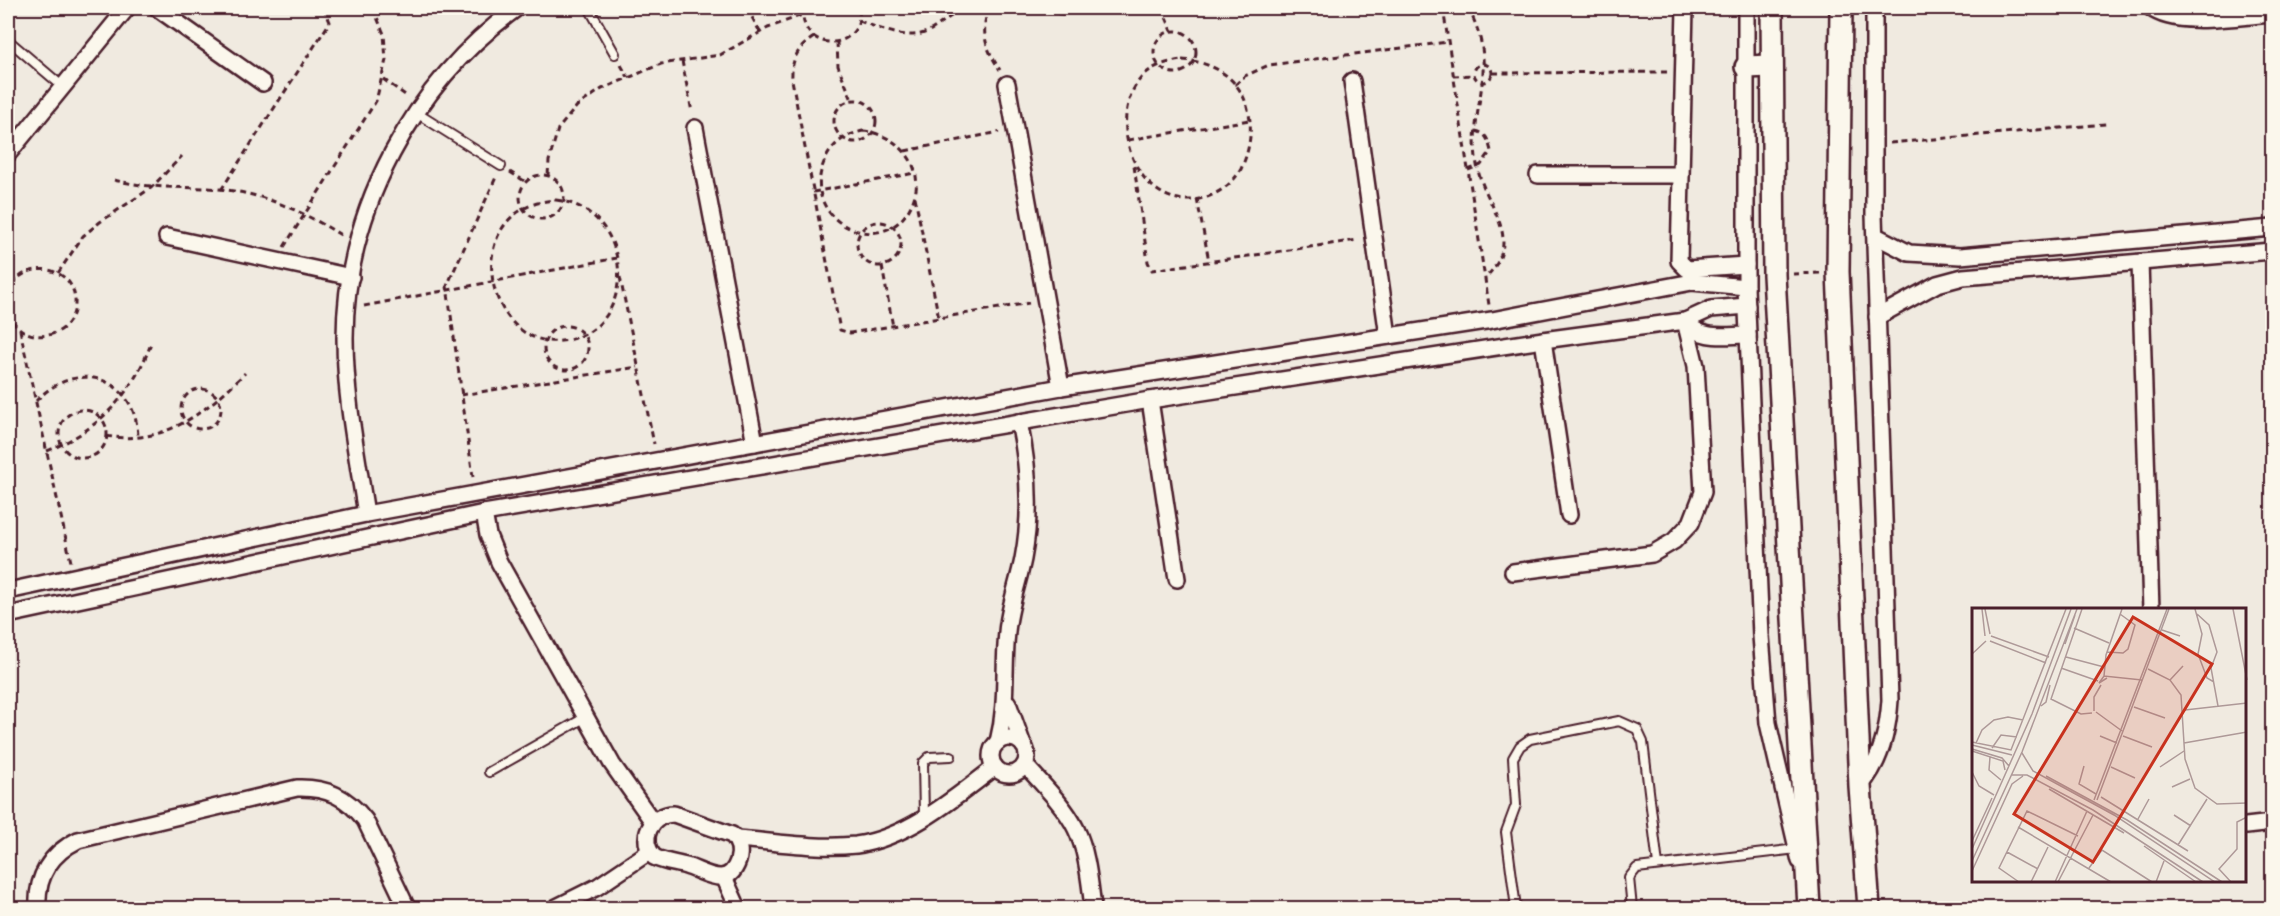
<svg xmlns="http://www.w3.org/2000/svg" width="2280" height="916" font-family="'Balsamiq Sans',sans-serif">
  <style>
    .lines { fill: none; stroke-linecap: round; stroke-linejoin: round }
    .service-casing { stroke: #4a1f2b; stroke-width: 12 }
    .minor-casing { stroke: #4a1f2b; stroke-width: 20 }
    .secondary-casing { stroke: #4a1f2b; stroke-width: 26 }
    .path { stroke: #4a1f2b; stroke-width: 3; stroke-dasharray: 6 4.5; stroke-linecap: butt }
    .service { stroke: #fbf7ec; stroke-width: 8 }
    .minor { stroke: #fbf7ec; stroke-width: 15 }
    .secondary { stroke: #fbf7ec; stroke-width: 21 }
    .inset-road { fill: none; stroke: #ae9998; stroke-width: 1.5 }
    .view { fill: #c8321e; fill-opacity: 0.15; stroke: #c8321e; stroke-width: 3 }
    .inset-edge { fill: none; stroke: #4a1f2b; stroke-width: 3 }
  </style>
  <rect width="100%" height="100%" fill="#f0eae0"/>
  <filter id="ink" filterUnits="userSpaceOnUse"><feTurbulence type="fractalNoise" baseFrequency=".0167" numOctaves="2"/><feDisplacementMap in="SourceGraphic" scale="12" xChannelSelector="R" yChannelSelector="G"/><feConvolveMatrix kernelMatrix="1 2 1 2 8 2 1 2 1" color-interpolation-filters="sRGB"/></filter>
  <g filter="url(#ink)">
    <g class="lines">
      <defs>
        <g id="service">
          <path d="M589,8l26,46"/>
          <path d="M8,40l54,46"/>
          <path d="M415,112l86,54"/>
          <path d="M489,772l97,-55"/>
          <path d="M924,816l-1,-53 6,-6 22,-1"/>
          <path d="M1516,908l-10,-76 10,-27 -3,-47 7,-12 10,-7 89,-18 18,8 6,13 15,123"/>
          <path d="M1632,908l-3,-30 8,-10 160,-19"/>
        </g>
        <g id="minor">
          <path d="M157,8l106,75"/>
          <path d="M1685,8l-6,253 8,8 59,-4"/>
          <path d="M1746,8v279l15,349 7,87 32,138"/>
          <path d="M2151,8c25,20 89,8 121,6"/>
          <path d="M1352,81l36,255"/>
          <path d="M1007,84l54,303"/>
          <path d="M695,128l60,315"/>
          <path d="M8,154l119,-146"/>
          <path d="M1538,175h143"/>
          <path d="M1876,236l33,17 51,3 312,-28"/>
          <path d="M167,237l184,40"/>
          <path d="M2140,262l11,348"/>
          <path d="M1877,317l60,-33 26,-7 309,-26"/>
          <path d="M1685,321c16,20 40,14 63,14"/>
          <path d="M1543,340l26,175"/>
          <path d="M1150,400l27,179"/>
          <path d="M484,513l4,22 11,27 113,202 41,58"/>
          <path d="M366,514c-9,-59 -21,-117 -21,-176 0,-129 69,-255 172,-330"/>
          <path d="M1513,572l139,-18 22,-13 17,-18 12,-31 -7,-126 -11,-45"/>
          <path d="M8,591l358,-77 695,-127 431,-67 200,-38 54,5"/>
          <path d="M8,615l476,-102 666,-113 393,-60 142,-19 26,-12 36,-3"/>
          <path d="M1008,703l15,42"/>
          <circle cx="1009" cy="756" r="18"/>
          <path d="M998,742c10,-40 5,-71 9,-110 2,-25 11,-48 16,-73 9,-46 6,-91 -4,-137"/>
          <path d="M1025,765c54,58 59,64 68,143"/>
          <path d="M1860,786c21,-24 28,-55 30,-86l-16,-485v-207"/>
          <path d="M674,814l58,21c7,7 9,17 6,26 -10,29 -33,11 -52,5 -11,-3 -22,-4 -32,-9 -16,-18 -3,-43 20,-43z"/>
          <path d="M2246,826l26,-3"/>
          <path d="M737,839c38,3 80,10 119,6 51,-7 99,-47 139,-78"/>
          <path d="M724,877l14,31"/>
          <path d="M38,908c-2,-31 12,-54 40,-68l219,-52c30,-1 50,9 68,32l42,88"/>
          <path d="M555,908l42,-21 52,-35"/>
        </g>
        <g id="secondary">
          <path d="M1772,8l2,267 35,633"/>
          <path d="M1841,8l-3,264 22,514 9,122"/>
          <path d="M1746,67l25,-1"/>
        </g>
      </defs>
      <use href="#service" class="service-casing"/>
      <use href="#minor" class="minor-casing"/>
      <use href="#secondary" class="secondary-casing"/>
      <g class="path">
        <path d="M747,8l13,24"/>
        <path d="M803,8c-5,46 62,45 56,0"/>
        <path d="M988,8c-7,27 -3,39 12,62"/>
        <path d="M1005,8l58,6 18,-6"/>
        <path d="M1162,8l10,23"/>
        <path d="M1443,8l46,297"/>
        <path d="M1468,8c34,63 -1,97 9,157 4,27 27,53 26,77 0,15 -8,26 -18,36"/>
        <path d="M1444,9l9,5 10,-6"/>
        <path d="M859,21c21,7 48,21 70,10 15,-8 24,-20 41,-23"/>
        <circle cx="1175" cy="52" r="21"/>
        <path d="M814,37c-17,11 -23,23 -22,43l48,250 10,3 179,-30"/>
        <path d="M837,42l1,24 14,34"/>
        <path d="M1182,60c60,3 83,57 59,109 -7,13 -20,23 -34,28 -69,22 -106,-80 -63,-122 10,-10 24,-13 38,-15z"/>
        <path d="M682,61l10,51"/>
        <circle cx="1483" cy="73" r="9"/>
        <path d="M621,65l7,12"/>
        <path d="M1493,73l175,-1"/>
        <path d="M1453,76l21,-1"/>
        <path d="M383,79l25,18"/>
        <path d="M1235,85l10,-9 24,-11 179,-23"/>
        <circle cx="855" cy="121" r="21"/>
        <path d="M863,131c34,3 64,34 50,70 -25,64 -117,21 -88,-41 8,-17 20,-25 38,-29z"/>
        <path d="M1128,140l122,-20"/>
        <path d="M1890,143l216,-19"/>
        <path d="M905,151l94,-19"/>
        <path d="M1134,166l14,96 4,8 206,-30"/>
        <path d="M1468,170l13,-5 10,-14c-3,-11 -4,-18 -16,-20"/>
        <path d="M510,172l16,10"/>
        <path d="M548,175l1,-14 9,-32 19,-23 25,-17 59,-25 59,-9 48,-27 34,-13"/>
        <circle cx="542" cy="197" r="22"/>
        <path d="M114,180c32,8 60,7 92,8 54,3 93,21 138,49"/>
        <path d="M221,190l109,-168 -6,-14"/>
        <path d="M813,192l102,-19"/>
        <path d="M915,197l24,122"/>
        <path d="M1197,199l12,62"/>
        <path d="M556,200c81,10 84,134 5,141 -78,8 -104,-135 -5,-141z"/>
        <circle cx="879" cy="244" r="22"/>
        <path d="M284,247l92,-146 10,-41 -2,-26 -11,-26"/>
        <path d="M882,266l11,61"/>
        <path d="M58,273l25,-37 17,-14 51,-34 31,-32"/>
        <path d="M1793,274l27,-1"/>
        <path d="M620,277l34,167"/>
        <path d="M8,294c12,-38 70,-30 67,11 -3,38 -58,42 -67,5"/>
        <path d="M364,306l253,-48"/>
        <circle cx="566" cy="348" r="22"/>
        <path d="M20,330l51,232"/>
        <circle cx="201" cy="409" r="20"/>
        <path d="M461,395l177,-28"/>
        <path d="M36,401c41,-44 101,-24 102,37"/>
        <circle cx="83" cy="434" r="24"/>
        <path d="M106,436c60,10 99,-24 139,-63"/>
        <path d="M47,451c52,-21 86,-57 105,-110"/>
        <path d="M473,477l-26,-191 50,-111"/>
      </g>
      <use href="#service" class="service"/>
      <use href="#minor" class="minor"/>
      <use href="#secondary" class="secondary"/>
    </g>
  </g>
  <g transform="translate(1972 608)">
    <rect width="274" height="274" fill="#f0eae0"/>
    <path class="inset-road" d="M10,1l3,27M13,1l5,25M110,1l-31,90 30,15 11,-1M223,1l7,25 -4,20 9,24 7,4M261,1l14,71M225,6l12,11 8,27 -6,16 7,38M102,20l35,15M190,22l18,6M19,28l58,21M18,33l56,22M93,36l10,-29M135,44l16,1 5,-4 7,-24 -15,-11M0,46l14,-13M94,49l38,10M0,54v22M89,60l37,13M176,61l22,11 11,15 4,64 10,29 22,16 30,-1M132,68l2,-21 16,-46M135,70l-8,5 5,-7 38,4M198,72l13,-14M69,98l5,-4 4,-17M162,99l31,11M213,102l62,-7M122,103v-14l7,-12M124,104l26,19M128,128l17,7M151,128l29,11M0,134l39,8 55,-141M4,135l6,-13 12,-10 14,-3 15,3M212,135l63,-11M0,137l40,10M20,140l9,-13 16,2M0,141l30,9 7,8M0,143l31,10 2,9M50,145l11,18 81,44 101,67M18,149l-1,13 12,10M112,158l-5,18 17,10M139,159l24,11M188,159l24,-16M0,164l7,14 15,9M40,167h15l66,35 110,72M74,168l81,44 95,62M200,179l18,-8M77,181l75,44M129,189l87,54M122,192l73,-191M125,192l72,-191M202,207l17,11M166,211l11,-20M46,219l93,55M0,233l20,-43M206,237l29,-46M172,238l52,36M0,241l60,-135 39,-105M35,244l31,17M0,253l50,-109 55,-143M117,260l13,-18 50,32M0,263l40,-87 11,-8M47,274l-20,-14 28,-57 51,25M59,274l17,-35M83,274l32,-71M86,274l35,-67M184,274l8,-21M259,274l-12,-13 18,-20v-27l10,-5"/>
    <path class="view" d="M161,9l79,47 -119,198 -79,-48z"/>
    <rect width="274" height="274" class="inset-edge"/>
  </g>
  <rect width="2280" height="916" fill="none" stroke="#fbf7ec" stroke-width="30"/>
  <rect x="15" y="15" width="2250" height="886" fill="none" stroke="#4a1f2b" stroke-width="2" filter="url(#ink)"/>
</svg>
